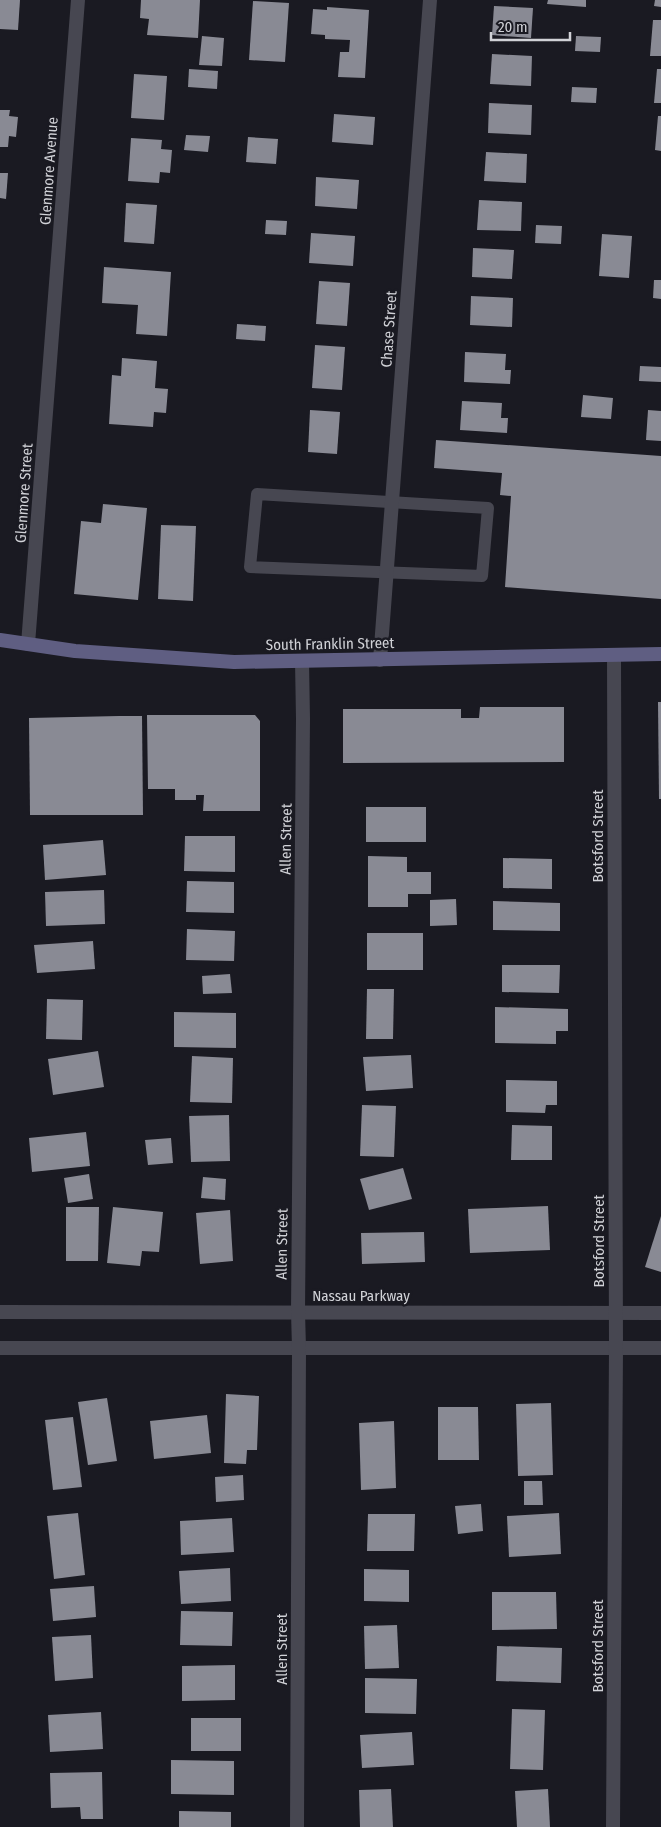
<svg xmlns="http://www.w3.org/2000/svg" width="661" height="1827" font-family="'Fira Sans Condensed',sans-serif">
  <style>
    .building { fill: #898a94 }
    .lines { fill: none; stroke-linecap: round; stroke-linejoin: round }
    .service { stroke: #474751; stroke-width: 12 }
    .minor { stroke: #474751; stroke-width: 14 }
    .secondary { stroke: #5f5e82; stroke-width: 14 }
    .labels { text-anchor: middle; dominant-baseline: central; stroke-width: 5; stroke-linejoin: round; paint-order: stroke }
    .street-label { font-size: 15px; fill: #d1d2d7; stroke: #1a1a22 }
  </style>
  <rect width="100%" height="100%" fill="#1a1a22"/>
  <g class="building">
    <path d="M0,0h20l-2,30 -18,-1z"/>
    <path d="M141,0h59l-2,38 -51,-3 2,-16 -9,-1z"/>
    <path d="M548,0h38v7l-39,-3z"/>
    <path d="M655,0h6v7l-7,-1z"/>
    <path d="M253,1l36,2 -4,59 -36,-2z"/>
    <path d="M494,6l39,2 -2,30 -39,-3z"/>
    <path d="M327,7l42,3 -4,68 -27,-1 2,-25h9l1,-12 -25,-1v-4l-14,-1 2,-25 14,1z"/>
    <path d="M653,20h8v36h-11z"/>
    <path d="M202,36l22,2 -2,28 -23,-1z"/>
    <path d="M576,36l25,1 -1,15 -25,-1z"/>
    <path d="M492,54l40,2 -1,30 -41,-2z"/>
    <path d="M189,69l29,2 -1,18 -29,-2z"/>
    <path d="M657,69h4v34h-7z"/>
    <path d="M134,74l33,2 -3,44 -33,-2z"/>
    <path d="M572,87l25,1 -1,15 -25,-1z"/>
    <path d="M489,103l43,2 -1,30 -43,-2z"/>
    <path d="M0,110h10l-1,6 9,1 -2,20 -7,-1 -1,11h-8z"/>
    <path d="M334,114l41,3 -2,28 -41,-3z"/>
    <path d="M658,116h3v35l-6,-1z"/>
    <path d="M186,135l24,1 -2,16 -24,-2z"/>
    <path d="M248,137l30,2 -2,25 -30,-2z"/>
    <path d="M131,138l31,2 -1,9 11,1 -2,23 -10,-1 -1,11 -31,-2z"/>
    <path d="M486,152l41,2 -1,29 -42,-2z"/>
    <path d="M0,173h8l-2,26 -6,-1z"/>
    <path d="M316,177l43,3 -2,29 -42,-3z"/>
    <path d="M479,200l43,2 -1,29 -44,-1z"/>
    <path d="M126,203l31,2 -3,39 -30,-2z"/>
    <path d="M266,220l21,1 -1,14 -21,-1z"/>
    <path d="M536,225l26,1 -1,18 -26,-1z"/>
    <path d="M311,233l44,3 -2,30 -44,-3z"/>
    <path d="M602,234l30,2 -3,42 -30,-2z"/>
    <path d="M473,248l41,2 -2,29 -40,-2z"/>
    <path d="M104,267l67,5 -4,64 -31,-2 2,-29 -36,-2z"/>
    <path d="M654,280h7v19l-8,-1z"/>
    <path d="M319,281l31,2 -3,43 -31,-2z"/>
    <path d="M471,296l42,2 -1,29 -42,-2z"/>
    <path d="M237,324l29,2 -1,15 -29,-2z"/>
    <path d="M315,345l30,2 -3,43 -30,-2z"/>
    <path d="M465,352l41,2 -1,16h6l-1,14 -46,-2z"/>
    <path d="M122,358l35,3 -2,27 13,1 -2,24 -12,-1 -1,15 -44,-3 3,-49 9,1z"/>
    <path d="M640,366l21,1v15l-22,-1z"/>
    <path d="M583,395l30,3 -2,21 -30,-2z"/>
    <path d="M462,401l40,2 -1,15h7l-1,15 -47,-3z"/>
    <path d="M310,410l30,2 -3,42 -29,-2z"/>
    <path d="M648,410l13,1v30l-15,-1z"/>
    <path d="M436,440l225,16v143l-156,-12 6,-91 -11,-1 2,-22 -68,-5z"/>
    <path d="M103,504l44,4 -9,92 -64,-6 7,-73 20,2z"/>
    <path d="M161,525l35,1 -3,75 -35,-2z"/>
    <path d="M658,702h3v97h-2z"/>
    <path d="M480,707h84v55l-221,1v-54h118v9h18z"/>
    <path d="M147,715h108l5,6v90h-57l1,-16h-8v5h-21v-11h-27z"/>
    <path d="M119,716h23l1,99h-113l-1,-97z"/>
    <rect x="366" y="807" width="60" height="35"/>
    <path d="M185,836h50v36l-51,-1z"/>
    <path d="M103,840l3,35 -61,5 -2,-35z"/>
    <path d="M368,856l39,1v15h24v22h-23v13h-40z"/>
    <path d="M503,858l49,1v30l-49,-1z"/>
    <path d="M187,881l47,1v31l-48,-1z"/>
    <path d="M104,890l1,34 -59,2 -1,-34z"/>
    <path d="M456,899l1,26 -27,1v-26z"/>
    <path d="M493,901l67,2v28l-67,-1z"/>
    <path d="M187,929l48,2 -1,30 -48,-1z"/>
    <rect x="367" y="933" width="56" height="37"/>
    <path d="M93,941l2,28 -58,4 -3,-28z"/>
    <path d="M502,965h58l-1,28 -57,-1z"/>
    <path d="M230,974l2,19 -29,1 -1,-18z"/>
    <path d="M367,989h27l-1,50h-27z"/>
    <path d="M47,999l36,1 -1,40 -36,-1z"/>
    <path d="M495,1007l73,2v22h-12v13l-61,-1z"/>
    <path d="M174,1012l62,1v35l-62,-1z"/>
    <path d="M98,1051l6,36 -51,8 -5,-36z"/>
    <path d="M411,1055l2,33 -47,3 -3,-34z"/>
    <path d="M192,1056l41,2 -1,45 -42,-1z"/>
    <path d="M506,1080l51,1v24h-11l-1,8 -39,-1z"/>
    <path d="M362,1105l34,1 -2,51 -34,-1z"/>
    <path d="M229,1115l1,46 -39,1 -2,-46z"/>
    <path d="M512,1125l40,1v34h-41z"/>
    <path d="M86,1132l4,34 -58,6 -3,-34z"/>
    <path d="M171,1138l2,25 -25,2 -3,-25z"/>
    <path d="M403,1168l9,31 -43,11 -9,-31z"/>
    <path d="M89,1174l4,25 -25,4 -4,-25z"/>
    <path d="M203,1177l23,2 -1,21 -24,-2z"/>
    <path d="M548,1206l2,44 -80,3 -2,-44z"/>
    <path d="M66,1207h33l-1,54h-32z"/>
    <path d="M113,1207l50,5 -4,40 -17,-1 -2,15 -33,-3z"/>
    <path d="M230,1210l3,51 -33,3 -4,-51z"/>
    <path d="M661,1216v56l-16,-5z"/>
    <path d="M424,1232l1,30 -63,2 -1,-31z"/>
    <path d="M226,1394l33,2 -2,54h-10l-1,14 -22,-1z"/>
    <path d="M107,1398l10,63 -29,4 -10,-63z"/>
    <path d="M551,1403l2,72 -35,1 -2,-72z"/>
    <path d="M438,1407h40l1,53h-41z"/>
    <path d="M207,1415l4,38 -57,6 -4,-38z"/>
    <path d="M73,1417l9,70 -29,3 -8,-70z"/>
    <path d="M394,1421l2,67 -35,2 -2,-67z"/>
    <path d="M243,1475l1,25 -28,2 -1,-25z"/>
    <path d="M524,1481h18l1,24h-19z"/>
    <path d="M481,1504l2,27 -25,3 -3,-28z"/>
    <path d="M78,1513l7,62 -31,4 -7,-63z"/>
    <path d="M559,1513l2,41 -52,3 -2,-41z"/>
    <path d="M368,1514h47l-1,37h-47z"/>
    <path d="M232,1518l2,34 -53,3 -1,-34z"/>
    <path d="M230,1568l1,33 -50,3 -2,-33z"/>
    <path d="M364,1569l45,1v32l-45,-1z"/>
    <path d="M94,1586l2,31 -43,4 -3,-32z"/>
    <path d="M492,1592h64l1,37 -65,1z"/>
    <path d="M181,1611l52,1 -1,34 -52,-1z"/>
    <path d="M397,1625l2,43 -34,1 -1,-43z"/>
    <path d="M91,1635l2,43 -38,3 -3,-44z"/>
    <path d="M497,1646l65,2 -1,35 -65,-2z"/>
    <path d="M235,1665v35l-53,1v-35z"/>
    <path d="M365,1678l52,1 -1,35 -51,-1z"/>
    <path d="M512,1709l33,1 -2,60 -33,-1z"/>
    <path d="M101,1712l2,37 -53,3 -2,-37z"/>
    <rect x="191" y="1718" width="50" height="33"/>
    <path d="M412,1732l2,33 -52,3 -2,-33z"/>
    <path d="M171,1760l63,1v34l-63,-1z"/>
    <path d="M102,1772l1,47h-22l-1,-12 -29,1 -1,-35z"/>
    <path d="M391,1789l2,38h-33l-1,-37z"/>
    <path d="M548,1789l2,38h-33l-2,-36z"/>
    <path d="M179,1811l52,1v15h-52z"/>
  </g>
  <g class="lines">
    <path class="service" d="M257,494l231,14 -6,68 -232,-9z"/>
    <g class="minor">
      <path d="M28,644l50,-644"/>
      <path d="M380,660l50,-660"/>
      <path d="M0,1312l661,1"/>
      <path d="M0,1348h661"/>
      <path d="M297,1827l2,-479 -1,-36 5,-593 -1,-58"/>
      <path d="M613,1827l3,-479 -2,-692"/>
    </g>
    <path class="secondary" d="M0,640l75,11 159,11 427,-8"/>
  </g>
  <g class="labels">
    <g class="street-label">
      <text transform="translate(49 171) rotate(-86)">Glenmore Avenue</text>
      <text transform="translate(389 329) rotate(-86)">Chase Street</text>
      <text transform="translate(24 493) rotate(-86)">Glenmore Street</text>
      <text transform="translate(330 644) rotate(-1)">South Franklin Street</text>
      <text transform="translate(598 836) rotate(-90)">Botsford Street</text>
      <text transform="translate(286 839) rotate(-89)">Allen Street</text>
      <text transform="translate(599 1241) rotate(-90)">Botsford Street</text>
      <text transform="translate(282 1244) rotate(-89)">Allen Street</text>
      <text x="361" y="1296">Nassau Parkway</text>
      <text transform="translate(598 1646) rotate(-90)">Botsford Street</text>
      <text transform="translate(282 1649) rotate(-90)">Allen Street</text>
    </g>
  </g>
  <path d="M491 32v8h79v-8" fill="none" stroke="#d1d2d7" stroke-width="2.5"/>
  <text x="498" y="32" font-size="15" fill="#d1d2d7" stroke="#1a1a22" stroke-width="4" paint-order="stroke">20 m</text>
</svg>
